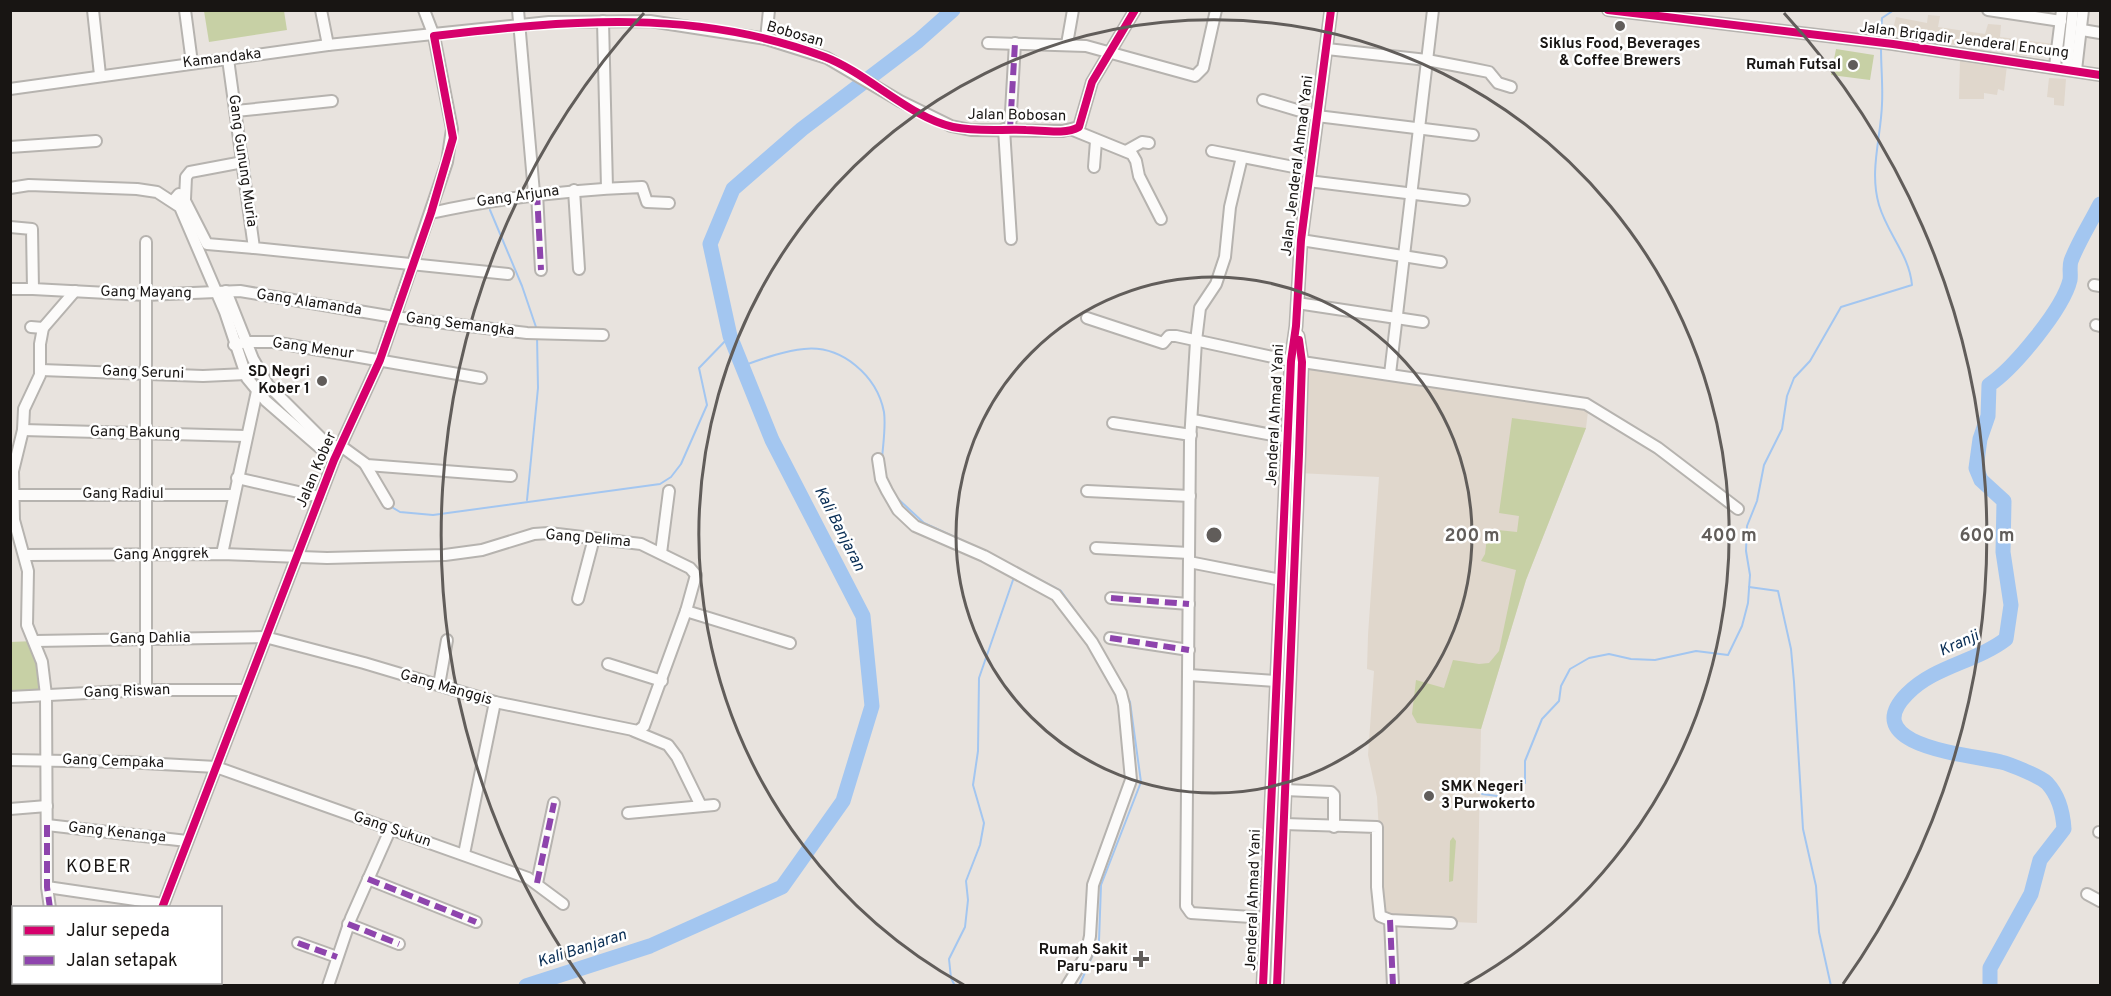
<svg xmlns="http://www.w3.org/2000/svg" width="2111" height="996" font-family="Overpass,sans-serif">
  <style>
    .built { fill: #e0d7cc }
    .green { fill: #c7d0a5 }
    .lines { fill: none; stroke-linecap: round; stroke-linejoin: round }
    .stream { stroke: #a3c6f0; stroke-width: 2 }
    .river { stroke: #a3c6f0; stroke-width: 15 }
    .minor-casing { stroke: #b6b3af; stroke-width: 14 }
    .major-casing { stroke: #b6b3af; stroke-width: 15 }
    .minor { stroke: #fcfbfa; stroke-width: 10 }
    .major { stroke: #fcfbfa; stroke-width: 12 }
    .quiet { stroke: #8e44ad; stroke-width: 6; stroke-dasharray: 12 6; stroke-linecap: butt }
    .cycleway-casing { stroke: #fff; stroke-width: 11 }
    .cycleway { stroke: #d6006c; stroke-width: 8 }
    .ring { fill: none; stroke: #615d5a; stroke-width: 3 }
    .poi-dot { fill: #615d5a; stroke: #fff; stroke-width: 2 }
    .labels { text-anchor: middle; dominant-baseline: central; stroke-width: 5; stroke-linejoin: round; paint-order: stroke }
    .street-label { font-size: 15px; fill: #181513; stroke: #fff }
    .poi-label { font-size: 15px; font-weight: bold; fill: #181513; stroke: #fff; text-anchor: end }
    .water-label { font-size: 16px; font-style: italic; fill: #082d54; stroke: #fff }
    .quarter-label { font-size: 18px; letter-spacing: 1.5px; fill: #181513; stroke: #fff }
    .centre { fill: #615d5a; stroke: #fff; stroke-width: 3 }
    .ring-label { font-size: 18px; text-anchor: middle; font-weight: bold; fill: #615d5a; stroke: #fff; stroke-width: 5; stroke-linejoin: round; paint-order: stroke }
  </style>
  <rect width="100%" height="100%" fill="#e8e3de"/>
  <g class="built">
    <path d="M1928,15l12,1 -2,11 47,7 3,-10 13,1 -1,12 54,7v11l-18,-2 1,-3 -9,-2 -1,8 -11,-2 1,-8 -49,-7 -2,7 -18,-2 1,-8 -32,-6 -2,6 -23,-3 4,-16 31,6z"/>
    <path d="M1960,59l47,6 -3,26 -6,-2 -1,6 -13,-2v6h-25z"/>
    <path d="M2049,78l17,1 -2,27 -10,-1v-7l-7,-1z"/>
    <path d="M1302,362l287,41 -3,25 -60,152 -45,149 -4,194 -93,-4 -7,-122 -9,-42 6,-84 -7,-2 1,-34 11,-158 -81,-4z"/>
  </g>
  <g class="green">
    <path d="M204,11h80l3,19 -78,12z"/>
    <path d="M1836,49l38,6 -4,25 -39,-5z"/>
    <path d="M1512,418l74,10 -60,152 -45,149 -64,-6 -5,-9 4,-34 28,8 9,-28 26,4 10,-1 10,-12 17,-81 -35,-9 4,-7 3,-25 29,3 2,-16 -20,-3z"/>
    <path d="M35,641l8,54h-32l-1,-53z"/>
    <path d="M1453,837l3,4 -3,40 -4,1 1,-41z"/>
  </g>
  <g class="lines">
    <g class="stream">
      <path d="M1881,34l1,-16 12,-8"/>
      <path d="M490,210l32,76 15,44"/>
      <path d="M202,245l13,31"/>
      <path d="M742,366c20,-7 41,-15 62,-17 38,-4 73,27 80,63 2,15 -1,32 -2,47"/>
      <path d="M896,497l28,26 50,23"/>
      <path d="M527,500l11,-112 -1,-52"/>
      <path d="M390,506l10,6 33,3 227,-31 11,-7 10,-13 26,-59 -8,-37 31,-32"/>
      <path d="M987,552l74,39 18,25"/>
      <path d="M1749,587l29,4 13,58 3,33 9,147 13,57 3,46 12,54"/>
      <path d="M1482,794l15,2 28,-13v-22l17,-42 17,-18 2,-15 9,-17 19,-11 20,-4 22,5 24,1 41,-9 32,4 14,-29 6,-23 2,-28 -4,-24 1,-25 10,-25 7,-36 18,-36 5,-33 7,-18 16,-17 31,-54 71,-22c-3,-31 -24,-50 -33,-80 -10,-34 2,-67 3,-101 1,-18 -1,-37 -1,-56"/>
      <path d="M955,986l-4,-8 -2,-19 16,-32 3,-27 -2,-19 14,-36 4,-22 -11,-38 5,-34 1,-73 34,-98"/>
      <path d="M1079,986l20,-45 2,-56 40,-103 -11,-80 -16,-31"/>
    </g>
    <g class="river">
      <path d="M526,986l124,-40 132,-59 61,-86 29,-95 -9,-90 -91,-176 -42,-104 -20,-92 23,-55 69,-60 116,-88 35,-31"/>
      <path d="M1990,986v-18l41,-74 9,-34 24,-31c-1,-17 -5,-33 -17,-46 -6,-6 -37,-19 -46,-21 -27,-7 -146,-15 -94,-68 27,-28 69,-32 99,-55l5,-34 -8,-53 1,-51 -23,-21 -5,-12 4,-29 8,-23 1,-31c25,-17 74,-76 81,-105 1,-6 -1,-13 1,-19 7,-19 20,-39 29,-57"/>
    </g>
    <defs>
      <g id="minor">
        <path d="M93,10l7,65"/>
        <path d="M185,10l7,53"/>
        <path d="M321,10l7,35"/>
        <path d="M518,10l16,183"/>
        <path d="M1608,10l285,34 207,31"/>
        <path d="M1988,10l73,11"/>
        <path d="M603,21l4,167"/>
        <path d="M2082,30l18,3"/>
        <path d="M766,39l3,-29"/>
        <path d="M988,43l98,3 109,30 8,-8 13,-58"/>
        <path d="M1067,44l6,-34"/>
        <path d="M1327,49l100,11 47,9 15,3 9,11 13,4"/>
        <path d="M228,59l26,189 254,26"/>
        <path d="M2055,66l7,-56"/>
        <path d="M2067,68l6,-58"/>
        <path d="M2076,70l7,-60"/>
        <path d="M10,89l318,-44 221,-23 101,-1 116,18 61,19 73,43 51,25 20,4 92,1 16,-4 13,-45 43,-72"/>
        <path d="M1263,100l54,16 156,19"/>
        <path d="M236,111l96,-10"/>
        <path d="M1004,129l7,110"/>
        <path d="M1010,129l5,-86"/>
        <path d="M1073,130l59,24 4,7 3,15 22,43"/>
        <path d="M10,147l86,-6"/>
        <path d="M1126,151l16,-9 7,1"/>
        <path d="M1212,151l97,19"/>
        <path d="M1242,157l-12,50 -5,50 -9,27 -16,24 -4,33 -6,100 -4,465 5,7 75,5"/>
        <path d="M1094,167l2,-26"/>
        <path d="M1308,181l156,19"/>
        <path d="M10,188l19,-3 108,4 20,3 23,15 45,105 22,66 19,23 68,59"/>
        <path d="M574,190l5,79"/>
        <path d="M537,193l4,77"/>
        <path d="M185,199l1,-22 4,-5 53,-10"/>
        <path d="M173,201l6,-7 3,1 25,49 47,4"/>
        <path d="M431,213c70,-16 139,-23 211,-26l5,15 22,1"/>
        <path d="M10,227l22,2 1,60 112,6 95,-4 154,26 133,16 76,2"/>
        <path d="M1301,240l140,22"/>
        <path d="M2094,285l6,1"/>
        <path d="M10,289h23"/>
        <path d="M226,291l27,68 15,26 57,57 15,6"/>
        <path d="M1297,303l126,19"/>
        <path d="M1087,318l73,24 3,1 6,-7h7l115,25"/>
        <path d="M2096,325l4,1"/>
        <path d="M31,327l12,1"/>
        <path d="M234,345l12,-3h27l208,36"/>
        <path d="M1302,362l284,42 72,44 80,61"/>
        <path d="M41,370l162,6 43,-2"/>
        <path d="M1390,374l43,-364"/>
        <path d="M1193,420l95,18"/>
        <path d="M1113,423l78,12"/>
        <path d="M23,430l223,6"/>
        <path d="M341,446l26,19 144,11"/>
        <path d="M878,459l3,20 6,12 11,19 17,16 69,30 72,39 36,47 29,51 3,12 7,75 -38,105 -3,51 -4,19 -19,31"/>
        <path d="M365,464l23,39"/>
        <path d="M237,478l83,19"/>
        <path d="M1087,491l103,5"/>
        <path d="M13,495h221"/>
        <path d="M1096,548l93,5"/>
        <path d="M661,553l8,-62"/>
        <path d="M222,554l35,-163"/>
        <path d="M25,555l197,-1 105,4 118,-3 37,-5 52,-16 15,-1 92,11 49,24 6,7 -10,36 -42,115 -6,5 -143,-29 -131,-39 -99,-26 -230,4"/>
        <path d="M1189,562l92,18"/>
        <path d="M1111,598l78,6"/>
        <path d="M578,599l16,-61"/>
        <path d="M686,611l104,32"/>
        <path d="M1110,638l79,12"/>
        <path d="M608,664l54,17"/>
        <path d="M1189,675l88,6"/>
        <path d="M439,685l8,-45"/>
        <path d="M146,690v-448"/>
        <path d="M10,697l136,-7h98"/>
        <path d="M634,731l34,14 9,12 24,49"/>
        <path d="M10,760l115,2 91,5 312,111 35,26"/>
        <path d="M1285,790l46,2 3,3v32"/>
        <path d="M10,809l37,-3"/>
        <path d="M628,813l86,-8"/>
        <path d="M1284,824l93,3v60l3,29 10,4 61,3"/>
        <path d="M47,825l140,16"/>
        <path d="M2099,832h1"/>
        <path d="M464,854l31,-152"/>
        <path d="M368,879l108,43"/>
        <path d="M537,883l17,-80"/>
        <path d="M47,887l116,17"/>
        <path d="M2087,894l13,7"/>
        <path d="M50,908l-3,-21 -1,-192 -4,-33 -15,-37 1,-54 -14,-51 -1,-49 10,-41 1,-21 16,-34v-31l3,-16 32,-37"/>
        <path d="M162,908l172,-448 46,-100 67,-198 5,-33 -18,-93 -10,-26"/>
        <path d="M1390,920l3,66"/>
        <path d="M348,924l51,20"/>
        <path d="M10,935l4,1"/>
        <path d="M298,943l39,14"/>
        <path d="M10,976l2,1"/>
        <path d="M54,986l1,-4"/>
        <path d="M146,986v-4"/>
        <path d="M201,986v-4"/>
        <path d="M328,986l23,-68 39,-88"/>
      </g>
      <g id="major">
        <path d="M1263,986l28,-625 5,-35 5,-86 30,-230"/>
        <path d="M1277,986l22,-532 3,-92 -4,-26"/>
      </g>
    </defs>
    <use href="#minor" class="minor-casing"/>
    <use href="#major" class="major-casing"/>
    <use href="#minor" class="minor"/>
    <use href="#major" class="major"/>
    <g class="quiet">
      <path d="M1010,129l5,-86"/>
      <path d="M537,193l4,77"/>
      <path d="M1111,598l78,6"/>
      <path d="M1110,638l79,12"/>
      <path d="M47,825v62l3,21"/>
      <path d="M368,879l108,43"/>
      <path d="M537,883l17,-80"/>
      <path d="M1390,920l3,66"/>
      <path d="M348,924l51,20"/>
      <path d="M298,943l39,14"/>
    </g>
    <defs>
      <g id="cycleway">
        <path d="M1608,10l285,34 207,31"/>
        <path d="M162,908l172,-448 46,-100 51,-147 22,-75 -19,-102c134,-16 262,-28 391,21 42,16 84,60 128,70 24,5 49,2 73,3 16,0 39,5 53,-3l13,-45 43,-72"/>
        <path d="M1263,986l28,-625 5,-35 5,-86 30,-230"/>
        <path d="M1277,986l22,-532 3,-92 -3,-22"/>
      </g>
    </defs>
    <use href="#cycleway" class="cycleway-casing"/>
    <use href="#cycleway" class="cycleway"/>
  </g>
  <g class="ring">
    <circle cx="1214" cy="535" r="258"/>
    <path d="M964 985A515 515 0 1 1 1464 985"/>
    <path d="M585 984A773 773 0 0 1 644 13M1784 13A773 773 0 0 1 1843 984"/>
  </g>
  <g class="poi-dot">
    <circle cx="1620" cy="26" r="6"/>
    <circle cx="1853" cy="65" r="6"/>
    <circle cx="322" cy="381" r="6"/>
    <circle cx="1429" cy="796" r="6"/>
    <path d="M1138 950h6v6h6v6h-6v6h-6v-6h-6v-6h6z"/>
  </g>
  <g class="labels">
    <g class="street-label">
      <text transform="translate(795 35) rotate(16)">Bobosan</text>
      <text transform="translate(1964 41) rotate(7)">Jalan Brigadir Jenderal Encung</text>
      <text transform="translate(222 59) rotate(-7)">Kamandaka</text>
      <text transform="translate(1017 116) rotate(1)">Jalan Bobosan</text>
      <text transform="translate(242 161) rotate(82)">Gang Gunung Muria</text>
      <text transform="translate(1298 166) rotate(-83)">Jalan Jenderal Ahmad Yani</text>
      <text transform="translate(518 197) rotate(-8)">Gang Arjuna</text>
      <text transform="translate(146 293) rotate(1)">Gang Mayang</text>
      <text transform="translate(309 303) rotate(9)">Gang Alamanda</text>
      <text transform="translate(460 325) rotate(7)">Gang Semangka</text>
      <text transform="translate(313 349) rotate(8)">Gang Menur</text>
      <text transform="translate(143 373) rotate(2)">Gang Seruni</text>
      <text transform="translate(1276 415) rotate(-87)">Jenderal Ahmad Yani</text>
      <text transform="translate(135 433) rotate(1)">Gang Bakung</text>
      <text transform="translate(317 470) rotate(-67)">Jalan Kober</text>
      <text x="123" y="494">Gang Radiul</text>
      <text transform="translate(588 539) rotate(5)">Gang Delima</text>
      <text transform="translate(161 555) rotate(-1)">Gang Anggrek</text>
      <text transform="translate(150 639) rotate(-1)">Gang Dahlia</text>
      <text transform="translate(446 688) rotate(16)">Gang Manggis</text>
      <text transform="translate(127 692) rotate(-2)">Gang Riswan</text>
      <text transform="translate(113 762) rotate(2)">Gang Cempaka</text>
      <text transform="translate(392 830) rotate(19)">Gang Sukun</text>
      <text transform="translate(117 833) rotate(6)">Gang Kenanga</text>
      <text transform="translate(1254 900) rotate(-88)">Jenderal Ahmad Yani</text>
    </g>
    <g class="poi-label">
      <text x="1620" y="44" text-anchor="middle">Siklus Food, Beverages<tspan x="1620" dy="17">&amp; Coffee Brewers</tspan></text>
      <text x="1841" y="65">Rumah Futsal</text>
      <text x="310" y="372">SD Negri<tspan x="310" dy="17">Kober 1</tspan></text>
      <text x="1441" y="787" text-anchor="start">SMK Negeri<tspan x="1441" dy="17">3 Purwokerto</tspan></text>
      <text x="1128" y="950">Rumah Sakit<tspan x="1128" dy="17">Paru-paru</tspan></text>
    </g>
    <g class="water-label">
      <text transform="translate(839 529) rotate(63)">Kali Banjaran</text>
      <text transform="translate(1959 644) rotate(-24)">Kranji</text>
      <text transform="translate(582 949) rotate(-18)">Kali Banjaran</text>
    </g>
    <g class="quarter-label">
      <text x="99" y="867">KOBER</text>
    </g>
  </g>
  <circle cx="1214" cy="535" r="9" class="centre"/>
  <g class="ring-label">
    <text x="1472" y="541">200 m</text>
    <text x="1729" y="541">400 m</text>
    <text x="1987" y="541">600 m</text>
  </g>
  <rect width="2111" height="996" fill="none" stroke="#181513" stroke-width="24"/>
  <rect x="12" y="906" width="210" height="78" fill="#ffffff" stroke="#a3a1a1" stroke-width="1.5"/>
  <rect x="24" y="926" width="30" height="9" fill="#d6006c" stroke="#a3a1a1" stroke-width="1.5"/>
  <text x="66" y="936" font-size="18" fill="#181513">Jalur sepeda</text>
  <rect x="24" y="956" width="30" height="9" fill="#8e44ad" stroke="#a3a1a1" stroke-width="1.5"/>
  <text x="66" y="966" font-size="18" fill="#181513">Jalan setapak</text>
</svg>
